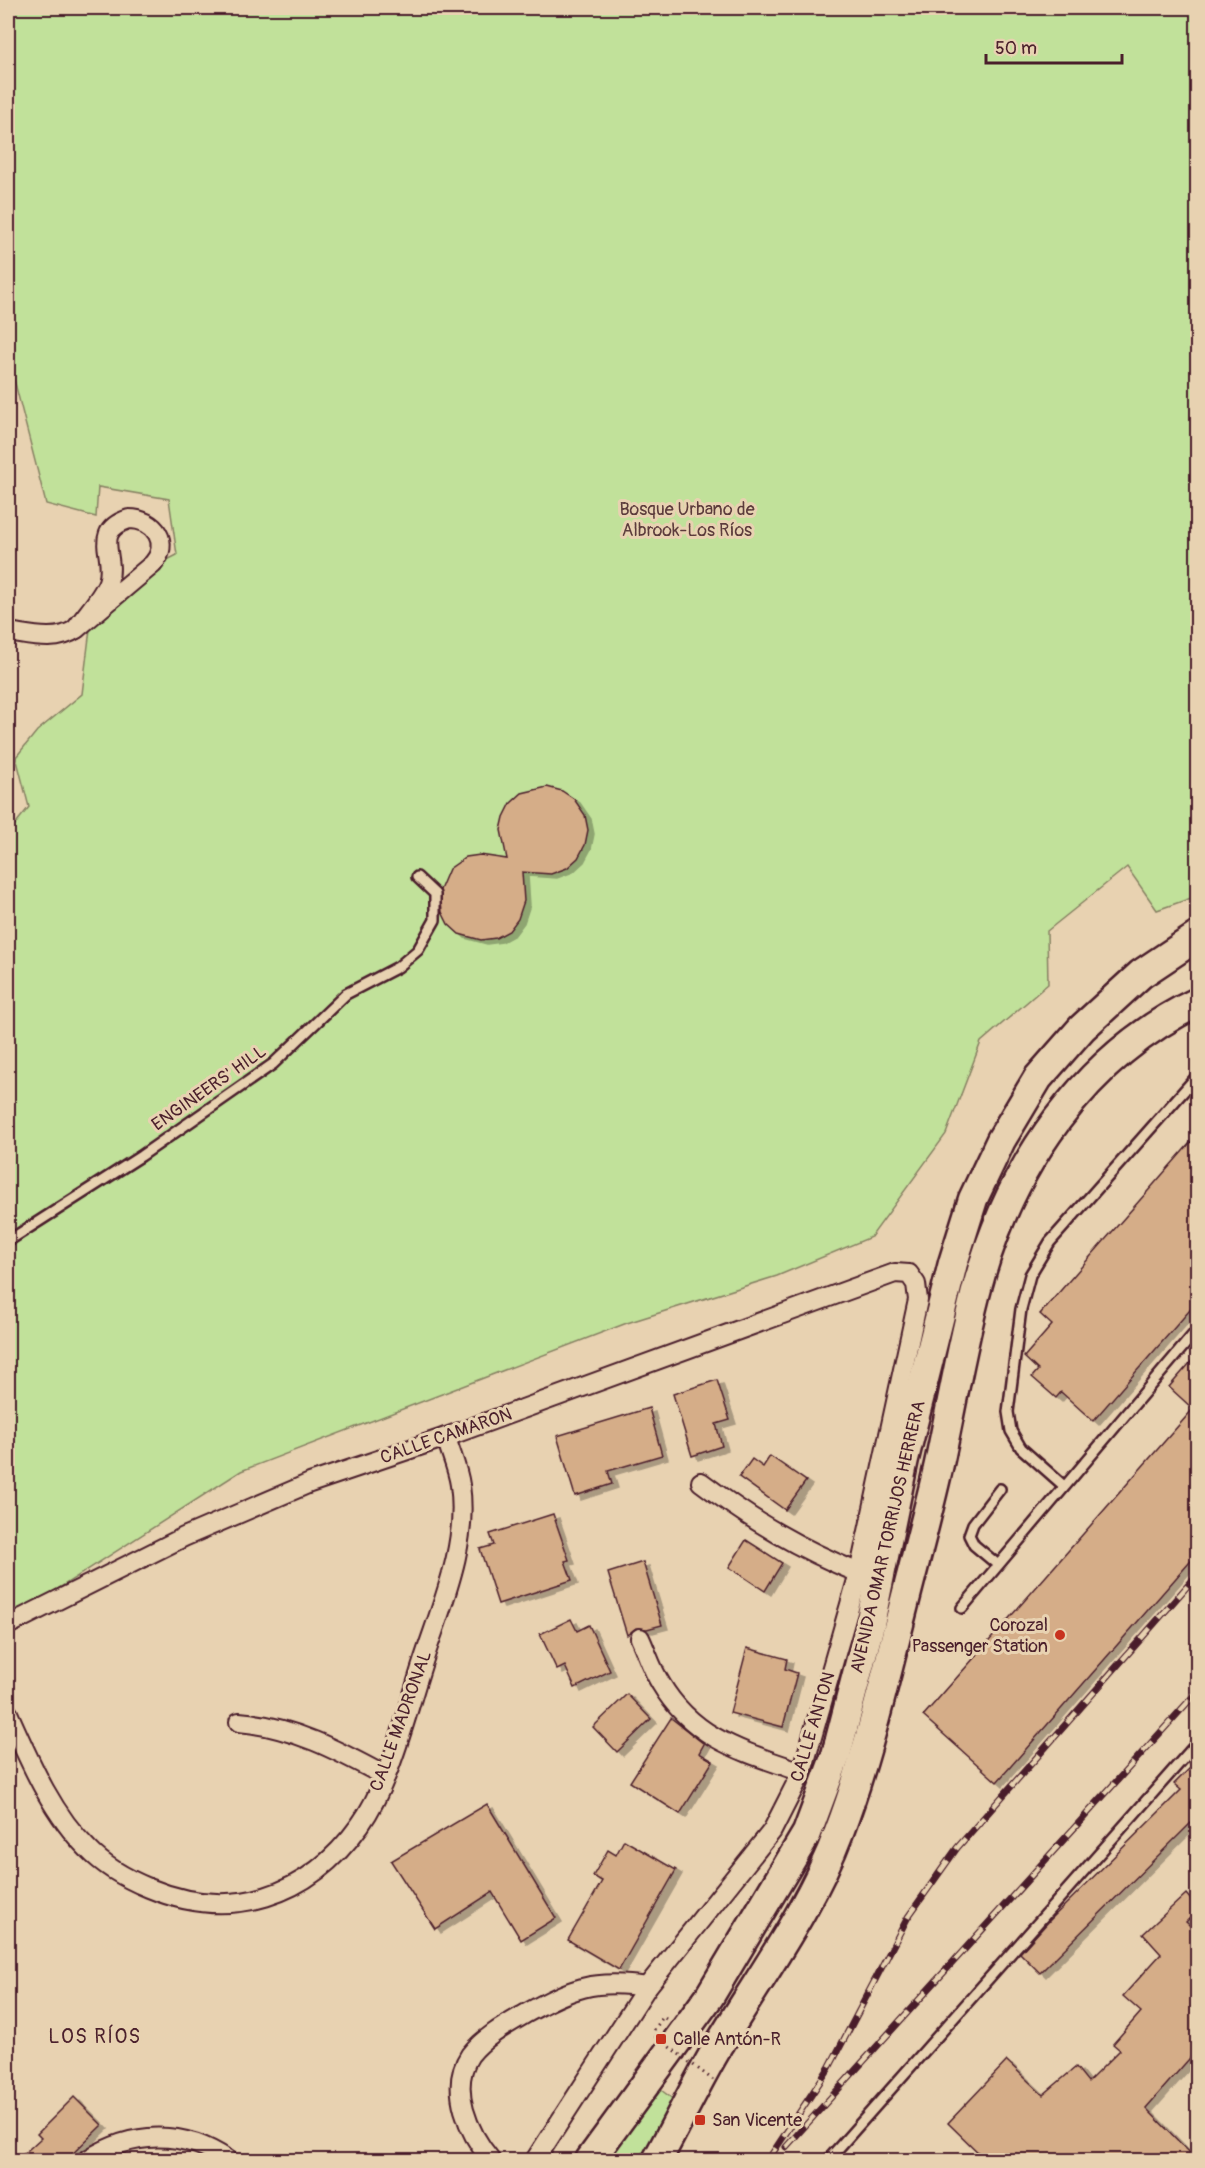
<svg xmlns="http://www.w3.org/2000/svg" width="1205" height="2168" font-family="Pangolin,sans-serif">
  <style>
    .green { fill: #c1e19a; stroke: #868062; stroke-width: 1.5 }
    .building { fill: #d5ad88; stroke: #4a1f2b; stroke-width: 1.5; filter: url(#shadow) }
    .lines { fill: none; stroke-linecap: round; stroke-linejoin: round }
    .service-casing { stroke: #4a1f2b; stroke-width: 14 }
    .minor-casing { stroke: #4a1f2b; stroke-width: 22 }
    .primary-casing { stroke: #4a1f2b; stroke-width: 33 }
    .path { stroke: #4a1f2b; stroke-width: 3; stroke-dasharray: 1.5 4.5; stroke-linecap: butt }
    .service { stroke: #e8d2b1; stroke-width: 9 }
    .minor { stroke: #e8d2b1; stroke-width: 18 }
    .primary { stroke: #e8d2b1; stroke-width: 28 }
    .rail-casing { stroke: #4a1f2b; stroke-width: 7 }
    .rail { stroke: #e8d2b1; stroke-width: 4.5; stroke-dasharray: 14; stroke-linecap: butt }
    .path-bridge { stroke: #4a1f2b; stroke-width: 3; stroke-dasharray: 1.5 4.5; stroke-linecap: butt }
    .poi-dot { fill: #c8321e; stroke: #e8d2b1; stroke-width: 2 }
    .labels { text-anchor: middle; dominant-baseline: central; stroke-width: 6; stroke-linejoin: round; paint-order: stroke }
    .park-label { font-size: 18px; fill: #5c3c3c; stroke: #e8d2b1 }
    .street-label { font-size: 18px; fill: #4a1f2b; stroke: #e8d2b1 }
    .poi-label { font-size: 18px; fill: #4a1f2b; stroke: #e8d2b1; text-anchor: start }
    .neighbourhood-label { font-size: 20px; letter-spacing: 1.5px; fill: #4a1f2b; stroke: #e8d2b1 }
  </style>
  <defs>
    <filter id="shadow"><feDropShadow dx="6" dy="4" stdDeviation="0" flood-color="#0004"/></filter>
  </defs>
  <rect width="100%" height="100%" fill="#e8d2b1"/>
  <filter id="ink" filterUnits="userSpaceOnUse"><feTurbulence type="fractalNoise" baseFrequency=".0167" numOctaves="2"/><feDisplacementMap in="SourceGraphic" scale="12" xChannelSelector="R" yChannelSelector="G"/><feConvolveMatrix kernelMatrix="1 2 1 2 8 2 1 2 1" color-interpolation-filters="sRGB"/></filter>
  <g filter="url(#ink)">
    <g class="green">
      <path d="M8,8h1189v888l-40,14 -30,-43 -80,64 1,53 -67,58 -35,92 -75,103 -94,39 -150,47 -386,148 -233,150v-788l21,-26 -13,-50 21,-26 45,-37 10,-81 44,-37 41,-21 -8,-56 -71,-12 -2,30 -50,-13 -38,-148z"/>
      <path d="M661,2090l13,10 -33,60h-34z"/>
    </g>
    <g class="building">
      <path d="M547,787l15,4 12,8 11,16 3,15 -3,15 -7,13 -11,10 -16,6 -29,-2 2,29 -6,18 -9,12 -13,7 -15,2 -22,-6 -11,-10 -6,-12 -2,-22 9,-21 17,-12 14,-2 27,4 -6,-29 3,-13 7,-14 11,-10z"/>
      <path d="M1197,1135v167l-104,119 -32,-29 -5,6 -24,-21 6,-7 -14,-13 28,-32 -12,-11z"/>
      <path d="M1197,1355v199l-200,228 -74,-66 270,-307 -24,-22z"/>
      <path d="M717,1380l13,40 -14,4 6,22 -30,10 -19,-62z"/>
      <path d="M649,1408l13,47 -54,16 4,13 -37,12 -18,-60z"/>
      <path d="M770,1456l36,25 -21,29 -46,-33 13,-18 11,8z"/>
      <path d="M553,1514l16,46 -4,1 7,19 -74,24 -18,-55 14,-4 -4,-11z"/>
      <path d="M746,1540l36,23 -17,28 -36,-24z"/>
      <path d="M643,1562l19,63 -15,4 -11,-1 -9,7 -19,-62z"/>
      <path d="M571,1619l6,12 12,-6 21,46 -35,17 -10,-22 -8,4 -17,-36z"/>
      <path d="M747,1648l40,11 -2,10 12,4 -14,54 -53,-14z"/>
      <path d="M627,1694l24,25 -34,33 -24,-25z"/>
      <path d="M671,1718l33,26 -5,9 14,8 -33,53 -50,-32z"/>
      <path d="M1197,1761v56l-157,156 -20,-20 30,-33 131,-130 -7,-6z"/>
      <path d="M487,1804l69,114 -35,22 -29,-48 -57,37 -44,-68z"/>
      <path d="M624,1840l52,30 -57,100 -51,-30 34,-59 -9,-5 15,-26 8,5z"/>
      <path d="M1186,1894l11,13v4l-11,11 11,10v118l-51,58 51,52h-211l-38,-37 59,-62 36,34 33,-28 12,15 32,-32 -7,-6 28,-32 -18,-16 38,-42 -18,-20z"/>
      <path d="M74,2097l28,28 -36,35h-49l24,-22 -4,-4z"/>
    </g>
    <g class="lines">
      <defs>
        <g id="service">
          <path d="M8,1241l133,-85 132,-92 73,-70 52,-27 20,-17 17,-30v-26l-18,-17"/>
          <path d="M1064,1486l-43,-38 -10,-17 -3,-19 13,-103 9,-34 20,-33 148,-167"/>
          <path d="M998,1565l-24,-20 -5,-10 4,-11 27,-35"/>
          <path d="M962,1608l236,-279"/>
          <path d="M828,2160l370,-418"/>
        </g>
        <g id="minor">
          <path d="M129,519c26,0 42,24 24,45l-77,65c10,-15 26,-31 32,-47 9,-26 -18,-50 21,-63z"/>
          <path d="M8,632c22,3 48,11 68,-3"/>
          <path d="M701,1482c53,40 97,66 158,91"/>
          <path d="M8,1625l176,-88 126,-54 136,-46 449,-164 14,1 7,10 2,16 -59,273 -57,199 -30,59 -125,156 -112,173"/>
          <path d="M640,1638c7,15 12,32 21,46 33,56 84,68 141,88"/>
          <path d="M8,1713c21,47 43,100 80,136 16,17 39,30 61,39 82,34 159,10 211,-63 30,-42 46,-110 62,-160 18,-57 47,-119 38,-180 -2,-16 -10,-33 -14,-48"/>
          <path d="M239,1722c55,5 98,28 146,54"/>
          <path d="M87,2160c45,-29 96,-31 141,0"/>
          <path d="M491,2160c-22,-26 -43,-72 -21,-105 14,-18 36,-30 55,-41 47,-26 68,-35 122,-27"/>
        </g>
        <g id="primary">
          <path d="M590,2160l119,-163 98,-164 29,-78 34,-131 34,-165 49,-196 20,-64 28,-59 37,-62 44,-50 59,-54 57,-38"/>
          <path d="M657,2160c20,-36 38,-74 59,-110 42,-71 94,-140 123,-218 26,-68 42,-137 60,-208 13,-53 28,-106 40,-160 13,-60 23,-121 39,-180 32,-118 107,-228 220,-282"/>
        </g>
      </defs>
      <use href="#service" class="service-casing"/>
      <use href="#minor" class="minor-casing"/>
      <use href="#primary" class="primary-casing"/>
      <path class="path" d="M654,2030l9,-13 3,2"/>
      <use href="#service" class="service"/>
      <use href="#minor" class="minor"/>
      <use href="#primary" class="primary"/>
      <defs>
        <g id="rail">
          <path d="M786,2147l412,-456"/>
          <path d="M768,2160l61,-92 79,-151 49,-69 241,-274"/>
        </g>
      </defs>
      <use href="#rail" class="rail-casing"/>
      <use href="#rail" class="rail"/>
      <path class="path-bridge" d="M655,2036l58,44"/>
    </g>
  </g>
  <g class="poi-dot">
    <circle cx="1060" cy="1635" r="6"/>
    <rect x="655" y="2033" width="12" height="12" rx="3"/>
    <rect x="694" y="2114" width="12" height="12" rx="3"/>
  </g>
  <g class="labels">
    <g class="park-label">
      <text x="687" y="509">Bosque Urbano de<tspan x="687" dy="21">Albrook-Los Ríos</tspan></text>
    </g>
    <g class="street-label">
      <text transform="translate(209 1088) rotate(-35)">ENGINEERS' HILL</text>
      <text transform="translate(446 1436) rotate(-19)">CALLE CAMARON</text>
      <text transform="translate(888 1537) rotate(-77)">AVENIDA OMAR TORRIJOS HERRERA</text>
      <text transform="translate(401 1721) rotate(-70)">CALLE MADRONAL</text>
      <text transform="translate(813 1727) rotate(-73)">CALLE ANTON</text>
    </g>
    <g class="poi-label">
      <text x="1048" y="1625" text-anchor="end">Corozal<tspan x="1048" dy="21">Passenger Station</tspan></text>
      <text x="673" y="2039">Calle Antón-R</text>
      <text x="712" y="2120">San Vicente</text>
    </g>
    <g class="neighbourhood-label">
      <text x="95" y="2036">LOS RÍOS</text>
    </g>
  </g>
  <rect width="1205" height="2168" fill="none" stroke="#e8d2b1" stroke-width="30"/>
  <rect x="15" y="15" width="1175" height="2138" fill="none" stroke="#4a1f2b" stroke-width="2" filter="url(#ink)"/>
  <path d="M986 54v9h136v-9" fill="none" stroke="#4a1f2b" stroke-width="3"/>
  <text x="995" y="54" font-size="18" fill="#4a1f2b" stroke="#e8d2b1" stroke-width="4.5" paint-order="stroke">50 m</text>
</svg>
